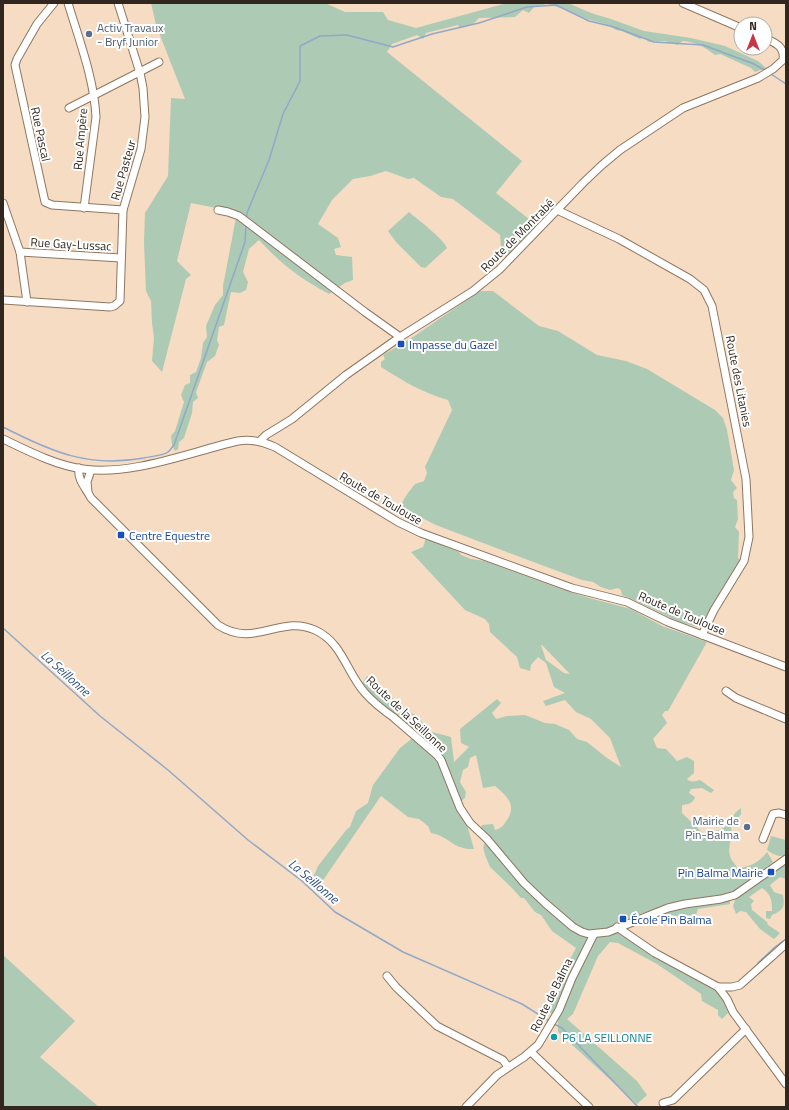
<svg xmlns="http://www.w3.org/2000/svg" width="789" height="1110" font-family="'Titillium Web',sans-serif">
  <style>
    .green { fill: #adcab5; fill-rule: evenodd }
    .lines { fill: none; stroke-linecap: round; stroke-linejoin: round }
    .stream { stroke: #91a8c8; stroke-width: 1.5 }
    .minor-casing { stroke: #8e7760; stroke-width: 9 }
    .minor { stroke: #fff; stroke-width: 7 }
    .service-dot { fill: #5c6f8a; stroke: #fff; stroke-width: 1.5 }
    .transit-dot { fill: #1a4fb4; stroke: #fff; stroke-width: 1.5 }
    .culture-dot { fill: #0f9aa8; stroke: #fff; stroke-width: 1.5 }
    .labels { text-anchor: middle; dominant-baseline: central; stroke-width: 4; stroke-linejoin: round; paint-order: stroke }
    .service-label { font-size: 12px; fill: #4e5e75; stroke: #fff; text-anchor: start }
    .street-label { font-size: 12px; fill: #31271e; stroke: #fff }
    .transit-label { font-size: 12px; fill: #164399; stroke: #fff; text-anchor: start }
    .culture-label { font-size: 12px; fill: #0d838f; stroke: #fff; text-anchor: start }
    .water-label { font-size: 13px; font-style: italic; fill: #335380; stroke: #fff }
  </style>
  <rect width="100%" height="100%" fill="#f6dcc3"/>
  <g class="green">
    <path d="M151,3h174l20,9h38l5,8 28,8 91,-25h61l23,10 20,6 33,12 47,7 34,8 33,15 8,7 -11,4 -4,-4 -31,-14 -5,1c-12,-9 -17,-12 -32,-14l-6,4 -12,-4 -16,1 -5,-5 -4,2 -18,-8 -6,-1 -11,-6 -18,-5 -22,-10 -18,-5 -13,3 -5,6 -6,-3 -8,7 -36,1 -6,6 -13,4 -2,-3 -32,8 -3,6 -6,-4 -25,9 -5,8 135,109 -26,32 43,34 -32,33 -6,-13 -1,-12 -47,-36 -12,-2 -27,-19 -6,1 -22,-8 -16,5 -17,3 -21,21 -14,24 20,14 3,9 -7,2 2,6 16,2 1,23 -8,3 -16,11c-28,-15 -48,-30 -70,-54l-10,9 -6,23 5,10 -2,8 -6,3 -9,-1 -7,33 -5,2 -2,13 2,5 -4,11 -8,6 -11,30 2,6 -5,4 -1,11 -8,25 -5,4 -1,7 -3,2 -3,-6 -1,-9 4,-5 9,-29 -3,-7 4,-10 5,-2v-8l6,-3 5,-14 2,-15 4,-6 -1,-11 9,-21 8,-10v-9l14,-74 -46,-9 -14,58 14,14 -5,4 -24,93 -10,-11 2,-23 -2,-15 -1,-22 -5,-10 -2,-48 1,-30 23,-37 3,-78 14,1 -29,-74z"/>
    <path d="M409,212c8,7 34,26 38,36l-22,20 -4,-1 -25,-25 -8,-11z"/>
    <path d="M480,291h13l46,35 19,5 39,24 29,6 21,8 68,41 8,8 4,12 7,40 -3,10 6,8 -4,4 1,6 3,2 1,19 -3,8 4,5 -1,26 3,2 -38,64 -5,3c-27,-6 -50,-22 -76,-32l-1,-5 -3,-2 -8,2 -9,-3 -8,-5 -11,-2 -54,-20 -92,-35 -24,-12 -4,3 -6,-2c-4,-11 7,-22 13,-30l9,-3 3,-8 -2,-6 27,-57 -4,-10c-27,-8 -43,-18 -67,-33v-5l4,-3 -2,-4 27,-16z"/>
    <path d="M426,538l33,14 2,3 10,4 14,2 76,28 32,10 38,10 31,17 45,16 -39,69h-3l-3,4 5,8 -14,16 4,9 9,1 11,12 10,-4 7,4v12l-7,6c3,4 9,2 13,1l14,10 -3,3 -9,-5 -11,1 -2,4 6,4c-2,7 -7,7 -13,8v8l22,21c6,-2 17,-3 22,-8 6,-6 6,-12 15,-18v6l-10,13c2,10 -4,21 -1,29 1,4 5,8 7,11l-1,1c13,-1 23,-5 31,-16l6,10 -6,5 4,4 15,-10v18l-6,-2 -10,8 4,7 9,3c2,11 1,15 -11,20l-2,4 -4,-1v-7h6c0,-11 -1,-17 -10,-23l-13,9 5,4 -3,3 1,6 15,12 1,3 12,8 -6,6 -14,-10 -14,-17 -6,-1 -4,3 -3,-8 3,-9 7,-3 12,-11 -39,16 14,2v3l-32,5 -2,6 -20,1 -23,-6 -23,7 -4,11 2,5 92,55 8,25 -6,6 -4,-4v-5l-16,-9 -1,-7 -44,-30 -39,-21 -8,-1 -12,14 -25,58 -6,5 70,62 10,14 -10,9 -79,-72v-14l-9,-6 -1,-11 28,-53 -24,-17 -11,-16 -6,-3 -11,-14h-3l-10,-11 -21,-20 -5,-12 -2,-8 5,-10 -8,-8 2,-4 11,-1 2,6c7,-2 8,-4 12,-10 10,-15 0,-24 -12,-34l-12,2 -7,-33 -6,3 -2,9 -5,3 -3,12 6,10 -1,6 -10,8 12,19 7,24c-21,1 -25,-13 -43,-16l-3,-7 -9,-7 -11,-2 -27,-21 -62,90 -7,-6 6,-14 29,-37 3,-2 6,-16 12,-8 5,-18 27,-37 14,-11 -7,-11 -14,-14 -20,-12 -12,-15 6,-9 27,23 4,6 17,10 17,17 19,5 3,25 15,-15 -8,-4 -1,-14 37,-30 4,4 -9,10 4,6 11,-3 18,-1 20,8 10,1 14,6 8,9 10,3 20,16 14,9 -11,-29 -19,-19 -15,-7 -11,-12 -19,6 -3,-5 22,-8 -11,-6 -8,-24 -8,-6 -7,8 -1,6 -10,-3 -3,-11 -27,-25 -1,-8 -4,-5 -20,-9 -54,-58 12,-5zM541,645h1l28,29 -6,-1 -18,-13z"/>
    <path d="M771,836l15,4v15c-7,3 -13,-1 -19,-5z"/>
    <path d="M3,955l72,66 -35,36 59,50h-91l-5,-1z"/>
  </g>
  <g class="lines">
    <g class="stream">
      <path d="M771,74l15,10"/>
      <path d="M246,219l1,-6 22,-53 14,-46 17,-33v-35l20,-10 27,-1 46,12 39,-13 47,-11 48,-16 29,-2 33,16 25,6 40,15 49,3 51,19 12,7"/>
      <path d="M3,427c49,25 85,41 141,31 7,-2 19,-2 24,-6 2,-1 4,-5 6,-7l71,-203 1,-17"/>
      <path d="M3,628l97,88 68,54 80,70 54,41 33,31 68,40 119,52 27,17"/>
      <path d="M758,963l17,-16 11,-8"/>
      <path d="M554,1024l8,4 76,79"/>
    </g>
    <defs>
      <g id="minor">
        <path d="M54,3l-17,21 -20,35 -2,6 30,137 7,3 71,5"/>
        <path d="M68,3c11,37 26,75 28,114l-12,91"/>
        <path d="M683,3l58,25"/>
        <path d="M69,108l90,-46"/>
        <path d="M3,203l17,49 7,50"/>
        <path d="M218,210l10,2 11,4 126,96 35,25"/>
        <path d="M557,210l62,29 71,40 14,11 8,16 34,173 3,58 -5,24 -30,49 -12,25"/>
        <path d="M20,252l101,6"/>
        <path d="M3,300l107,7 4,-1 6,-5 3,-91 18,-61 4,-32 -2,-29 -3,-15 -22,-70"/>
        <path d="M3,439c25,12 52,26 80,30 49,7 107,-17 155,-28 13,-2 24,0 37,6l123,75 23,11 151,55 55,14 41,20 118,45"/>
        <path d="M260,441l6,-6 26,-16 54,-44 54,-38 73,-46 27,-22 83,-86 19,-18 18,-15 63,-42 75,-30 15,-9 10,-9c2,-13 -7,-17 -18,-22"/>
        <path d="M79,468c-2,12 7,20 12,30l127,127c37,24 62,-11 97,5 28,13 31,42 50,63 8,9 18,17 28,24 15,13 29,25 44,38l4,5 19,48 10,15 17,16 37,44 21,20 28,24 9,5 7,2 19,-2 60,-24 17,-4 36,-5 14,-4 51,-36"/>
        <path d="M88,492l-1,-10 4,-12"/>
        <path d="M726,691l10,7 50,21"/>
        <path d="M763,839l10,-25 6,-1 7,2"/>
        <path d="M617,927l38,26 63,34h14l8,-2 46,-41"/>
        <path d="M387,976l9,11 41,39 66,34 5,7"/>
        <path d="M718,987l9,12 6,13 53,72"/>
        <path d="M531,1052l58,55"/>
        <path d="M663,1103l10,-3 73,-71"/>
        <path d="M466,1107l31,-32 27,-18 14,-12 21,-35 13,-32 22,-44"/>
      </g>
    </defs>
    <use href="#minor" class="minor-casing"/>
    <use href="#minor" class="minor"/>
  </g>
  <g class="service-dot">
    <circle cx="89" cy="34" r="4"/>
    <circle cx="747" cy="827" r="4"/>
  </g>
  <g class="transit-dot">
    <rect x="397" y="340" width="8" height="8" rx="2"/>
    <rect x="117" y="531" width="8" height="8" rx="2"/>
    <rect x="767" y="868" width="8" height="8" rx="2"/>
    <rect x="619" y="915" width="8" height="8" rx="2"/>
  </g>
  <circle class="culture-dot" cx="554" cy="1037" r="4"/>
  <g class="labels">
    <g class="service-label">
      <text x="97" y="27">Activ Travaux<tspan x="97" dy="14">- Bryf Junior</tspan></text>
      <text x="739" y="820" text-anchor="end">Mairie de<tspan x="739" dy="14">Pin-Balma</tspan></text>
    </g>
    <g class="street-label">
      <text transform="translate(41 134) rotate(78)">Rue Pascal</text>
      <text transform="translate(80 139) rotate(-85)">Rue Ampère</text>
      <text transform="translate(123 170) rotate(-74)">Rue Pasteur</text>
      <text transform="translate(517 235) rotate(-45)">Route de Montrabé</text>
      <text transform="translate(71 244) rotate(3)">Rue Gay-Lussac</text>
      <text transform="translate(739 381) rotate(79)">Route des Litanies</text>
      <text transform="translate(381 498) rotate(30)">Route de Toulouse</text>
      <text transform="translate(682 613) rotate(23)">Route de Toulouse</text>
      <text transform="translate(407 714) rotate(43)">Route de la Seillonne</text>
      <text transform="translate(551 995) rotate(-64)">Route de Balma</text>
    </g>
    <g class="transit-label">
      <text x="409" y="344">Impasse du Gazel</text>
      <text x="129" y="535">Centre Equestre</text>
      <text x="763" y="872" text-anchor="end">Pin Balma Mairie</text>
      <text x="631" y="919">École Pin Balma</text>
    </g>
    <g class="culture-label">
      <text x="562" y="1037">P6 LA SEILLONNE</text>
    </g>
    <g class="water-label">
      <text transform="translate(66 673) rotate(42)">La Seillonne</text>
      <text transform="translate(314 881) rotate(40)">La Seillonne</text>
    </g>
  </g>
  <rect width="789" height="1110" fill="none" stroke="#31271e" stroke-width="8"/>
  <g transform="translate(753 36)"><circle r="19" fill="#ffffff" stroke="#ada9a5"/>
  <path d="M0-3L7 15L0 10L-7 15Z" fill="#c73743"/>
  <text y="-6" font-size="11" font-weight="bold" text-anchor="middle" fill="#31271e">N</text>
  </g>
</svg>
